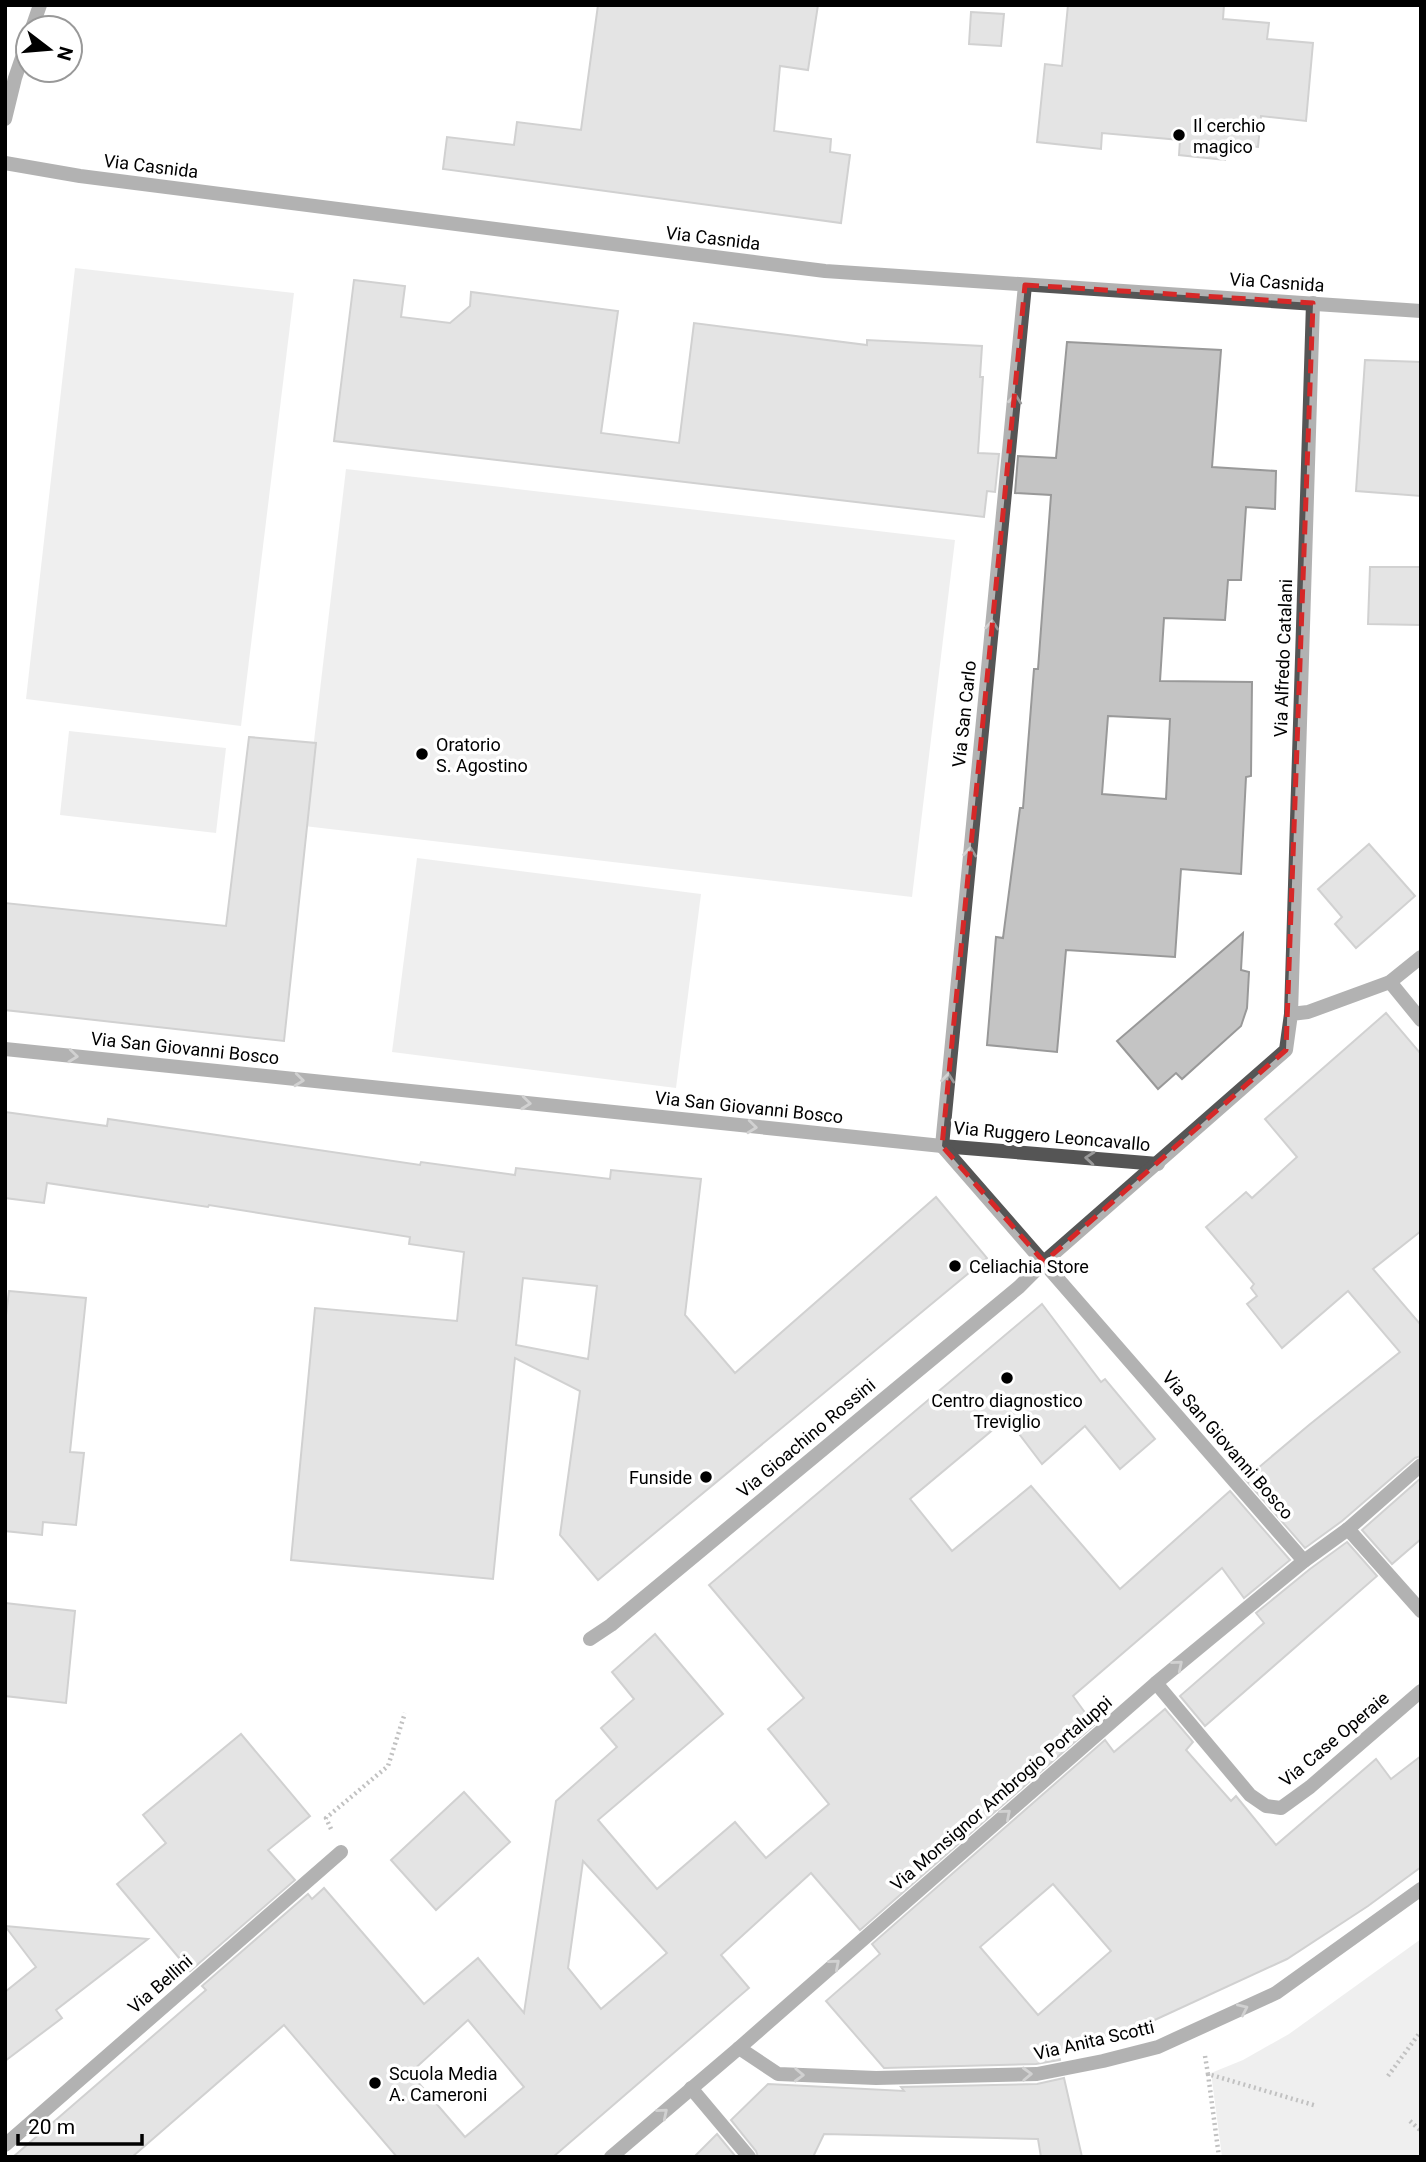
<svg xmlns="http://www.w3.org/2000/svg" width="1426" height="2162" font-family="Roboto,sans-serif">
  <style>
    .green { fill: #dcdcdc }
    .building { fill: #c4c4c4; stroke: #999; stroke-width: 2; fill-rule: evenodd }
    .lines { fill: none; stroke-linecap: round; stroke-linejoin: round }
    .path { stroke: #777; stroke-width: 4.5; stroke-dasharray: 2 3.5; stroke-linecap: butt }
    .lane { stroke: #555; stroke-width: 14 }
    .street { stroke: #555; stroke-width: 14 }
    .oneway { stroke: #999 }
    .marked { fill: none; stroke: #d62828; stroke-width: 5; stroke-dasharray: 14 9; stroke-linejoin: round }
    .poi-dot { fill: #000; stroke: #fff; stroke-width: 2.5 }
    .labels { text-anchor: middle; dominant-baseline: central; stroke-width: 7; stroke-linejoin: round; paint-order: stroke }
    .poi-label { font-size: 18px; fill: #000; stroke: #fff; text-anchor: start }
    .street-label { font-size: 18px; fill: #000; stroke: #fff }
  </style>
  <rect width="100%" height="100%" fill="#fff"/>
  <g class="green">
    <path d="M75,268l219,25 -53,433 -215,-27z"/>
    <path d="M346,469l609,71 -43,357 -608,-71z"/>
    <path d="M69,731l157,17 -10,85 -156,-18z"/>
    <path d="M417,858l284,36 -25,194 -284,-36z"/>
    <path d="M1421,1939v218h-199l-11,-84 32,-13 46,-26z"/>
  </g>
  <g class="building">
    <path d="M598,5h220l-10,65 -28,-4 -6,65 57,8 -1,13 20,3 -9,68 -398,-54 4,-32 67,8 3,-23 64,8z"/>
    <path d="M1068,5h156l-1,14 46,4 -2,16 46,4 -7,78 -45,-5 -3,31 -31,-3 -2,16 -46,-5 1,-15 -78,-7 -1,16 -64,-7 8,-78 17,2z"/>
    <path d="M971,12l33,2 -3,32 -32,-2z"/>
    <path d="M354,280l51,6 -4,31 49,6 20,-17 1,-14 147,19 -17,122 78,10 15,-120 173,22v-5l115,6 -2,31h3l-5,76 21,1 -4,38 -8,-1 -3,26 -650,-76z"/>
    <path d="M1067,342l154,8 -9,117 64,4 -1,38 -29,-2 -5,73h-13l-3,40 -61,-2 -4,63 92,1 -1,94 -5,1 -5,97 -60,-5 -6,88 -109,-7 -9,102 -70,-7 9,-108 7,1 17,-130h3l11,-139h4l13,-174 -36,-2 3,-37 38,2zM1108,716l62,3 -4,80 -64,-5z"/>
    <path d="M1365,360l56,2v134l-65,-5z"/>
    <path d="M1370,567h51v58l-53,-1z"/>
    <path d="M249,737l67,6 -32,298 -279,-31v-107l221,23z"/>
    <path d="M1369,844l46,52 -59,52 -21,-24 7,-7 -24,-28z"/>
    <path d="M1243,933l-2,37 8,2 -2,36 -6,18 -59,53 -6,-6 -18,16 -41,-48z"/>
    <path d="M1386,1013l35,41v177l-48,38 48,56v131l-6,2 -73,63 -37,27 -60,-69 64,-54 91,-73 -52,-61 -66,57 -35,-44 10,-8 -6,-8 3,-4 -48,-57 40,-35 6,6 45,-41 -32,-38z"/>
    <path d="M5,1112l102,14 1,-7 312,46 1,-3 94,13 1,-7 94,11 1,-9 90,9 -16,136 50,58 201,-176 51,61 -389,322 -38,-45 20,-144 -65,-33 -22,221 -202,-19 24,-252 142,13 7,-69 -55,-8 1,-7 -201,-32 -1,2 -161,-24 -3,20 -39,-5zM523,1278l74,8 -9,73 -72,-14z"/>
    <path d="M9,1291l77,7 -16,154 14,1 -8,72 -33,-3 -1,13 -37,-4v-207z"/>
    <path d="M1042,1304l59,78 4,-3 50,60 -35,30 -35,-43 -43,38 -35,-46 -97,81 42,52 79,-65 89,103 110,-98 60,69 -46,38 -22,-30 -149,128 21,29 -234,205 -49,-57 -90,82 28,33 -196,169h-156l-113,-132 -152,132h-119l193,-167 -4,-4 106,-92 4,5 12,-11 100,116 54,-46 46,55 32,-212 61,-54 -16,-19 33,-29 -22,-27 43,-38 68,80 -125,106 59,69 78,-67 31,36 63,-54 -61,-75 36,-31 -95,-113zM583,1861l84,92 -66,56 -33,-41zM468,2020l56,67 -59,50 -55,-64z"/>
    <path d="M1421,1478v61l-29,25 -30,-34z"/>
    <path d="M1347,1542l30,34 -172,150 -25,-30 84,-73 -8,-10 54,-44z"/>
    <path d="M5,1603l70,8 -9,92 -61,-7z"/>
    <path d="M1165,1709l28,33 -7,8 45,51 5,-5 40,49 100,-86 15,20 30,-23v111l-53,39 -81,53 -141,65 -88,26 2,10 -24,4 -152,4 -58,-67 54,-47 -8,-10 233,-204 9,12zM1053,1884l58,67 -73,64 -58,-68z"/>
    <path d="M241,1734l69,82 -42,34 27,30 -105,91 -73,-87 49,-41 -23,-28z"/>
    <path d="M464,1792l46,50 -74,68 -45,-50z"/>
    <path d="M5,1926l143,13 -92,71 6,8 -57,43v-69l31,-25z"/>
    <path d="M1064,2078l18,79h-41l-3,-18 -214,-5 -11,23h-55l-2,-6 -25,-31 37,-36 136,7 -3,-4 136,-3z"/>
    <path d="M717,2134l19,23h-42z"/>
  </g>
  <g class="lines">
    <g class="path">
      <path d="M331,1829l-5,-11 62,-52 17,-53"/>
      <path d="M1205,2056l3,18 109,32"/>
      <path d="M1208,2074l11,83"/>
      <path d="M1388,2076l33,-45"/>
      <path d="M1410,2121l11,10"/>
    </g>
    <path class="lane" d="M1348,1529l73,82"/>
    <g class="street">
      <path d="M32,28l8,-23"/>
      <path d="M5,119l10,-41 13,-38"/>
      <path d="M5,163l75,13 745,95 596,40"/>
      <path d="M1390,982l31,38"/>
      <path d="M1291,1014l22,-711"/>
      <path d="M5,1049l937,97 216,18"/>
      <path d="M942,1146l83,-861"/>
      <path d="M942,1146l362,415"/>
      <path d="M590,1639l21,-14 408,-338 25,-25 242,-212 5,-36 17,-2 82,-30 31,-25"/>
      <path d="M1156,1683l94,112 16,11 15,2 29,-21 111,-96"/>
      <path d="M739,2048l39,26 98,4 161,-4 66,-13 55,-14 118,-54 145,-104"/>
      <path d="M691,2088l58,69"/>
      <path d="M5,2145l336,-293"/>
      <path d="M611,2157l128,-109 417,-365 148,-122 44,-32 73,-64"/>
    </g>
  </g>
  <defs><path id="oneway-chevron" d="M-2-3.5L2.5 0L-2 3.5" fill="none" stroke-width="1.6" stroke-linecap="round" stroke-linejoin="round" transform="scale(1.75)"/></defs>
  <g class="oneway">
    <use href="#oneway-chevron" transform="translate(1015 399) rotate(-84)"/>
    <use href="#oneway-chevron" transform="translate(992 625) rotate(-84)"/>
    <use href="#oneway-chevron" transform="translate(970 852) rotate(-84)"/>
    <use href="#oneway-chevron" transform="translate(73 1056) rotate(6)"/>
    <use href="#oneway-chevron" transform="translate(948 1078) rotate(-84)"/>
    <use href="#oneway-chevron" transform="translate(299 1080) rotate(6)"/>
    <use href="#oneway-chevron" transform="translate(526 1103) rotate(6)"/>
    <use href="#oneway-chevron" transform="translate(752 1127) rotate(6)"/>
    <use href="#oneway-chevron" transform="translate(1090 1158) rotate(-175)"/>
    <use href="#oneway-chevron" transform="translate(1178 1665) rotate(-40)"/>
    <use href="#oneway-chevron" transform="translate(1006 1814) rotate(-41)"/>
    <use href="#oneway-chevron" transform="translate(835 1964) rotate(-41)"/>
    <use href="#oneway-chevron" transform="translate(1243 2009) rotate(-25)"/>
    <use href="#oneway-chevron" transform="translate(1027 2074) rotate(-2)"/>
    <use href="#oneway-chevron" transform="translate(799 2075) rotate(2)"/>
    <use href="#oneway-chevron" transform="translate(663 2113) rotate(-40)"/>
  </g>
  <path d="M0 0H1426V2162H0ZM1025,285l288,18 -27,747 -242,212 -102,-116z" fill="#fff" fill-opacity=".55" fill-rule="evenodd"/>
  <path class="marked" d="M1025,285l288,18 -27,747 -242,212 -102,-116z"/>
  <g class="poi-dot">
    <circle cx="1179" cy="135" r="7"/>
    <circle cx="422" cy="754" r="7"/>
    <circle cx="955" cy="1266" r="7"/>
    <circle cx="1007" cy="1378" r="7"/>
    <circle cx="706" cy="1477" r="7"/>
    <circle cx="375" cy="2083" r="7"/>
  </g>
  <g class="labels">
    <g class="poi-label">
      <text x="1193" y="125">Il cerchio<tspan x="1193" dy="21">magico</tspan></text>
      <text x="436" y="744">Oratorio<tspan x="436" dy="21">S. Agostino</tspan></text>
      <text x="969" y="1266">Celiachia Store</text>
      <text x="1007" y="1400" text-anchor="middle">Centro diagnostico<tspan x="1007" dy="21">Treviglio</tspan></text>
      <text x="692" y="1477" text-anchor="end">Funside</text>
      <text x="389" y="2073">Scuola Media<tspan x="389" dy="21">A. Cameroni</tspan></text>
    </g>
    <g class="street-label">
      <text transform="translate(151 166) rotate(7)">Via Casnida</text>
      <text transform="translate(713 238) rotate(7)">Via Casnida</text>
      <text transform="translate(1277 282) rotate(4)">Via Casnida</text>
      <text transform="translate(1283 658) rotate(-88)">Via Alfredo Catalani</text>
      <text transform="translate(964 714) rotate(-84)">Via San Carlo</text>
      <text transform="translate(185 1048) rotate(6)">Via San Giovanni Bosco</text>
      <text transform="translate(749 1107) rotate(6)">Via San Giovanni Bosco</text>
      <text transform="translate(1052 1136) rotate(5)">Via Ruggero Leoncavallo</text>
      <text transform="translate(806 1438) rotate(-40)">Via Gioachino Rossini</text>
      <text transform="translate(1228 1445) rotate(49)">Via San Giovanni Bosco</text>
      <text transform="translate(1334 1739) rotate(-40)">Via Case Operaie</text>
      <text transform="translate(1001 1793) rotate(-41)">Via Monsignor Ambrogio Portaluppi</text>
      <text transform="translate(160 1984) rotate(-41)">Via Bellini</text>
      <text transform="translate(1094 2040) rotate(-13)">Via Anita Scotti</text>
    </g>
  </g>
  <rect width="1426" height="2162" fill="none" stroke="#000000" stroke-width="14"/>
  <g transform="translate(49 49) rotate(106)"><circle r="33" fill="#ffffff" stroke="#999999" stroke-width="2"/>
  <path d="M0-5L12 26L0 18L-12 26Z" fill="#000000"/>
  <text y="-10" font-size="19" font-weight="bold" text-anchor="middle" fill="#000000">N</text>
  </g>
  <path d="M18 2134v10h124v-10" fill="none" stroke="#000000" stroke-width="3.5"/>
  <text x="28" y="2134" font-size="21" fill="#000000" stroke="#ffffff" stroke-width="5" paint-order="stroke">20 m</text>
</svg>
